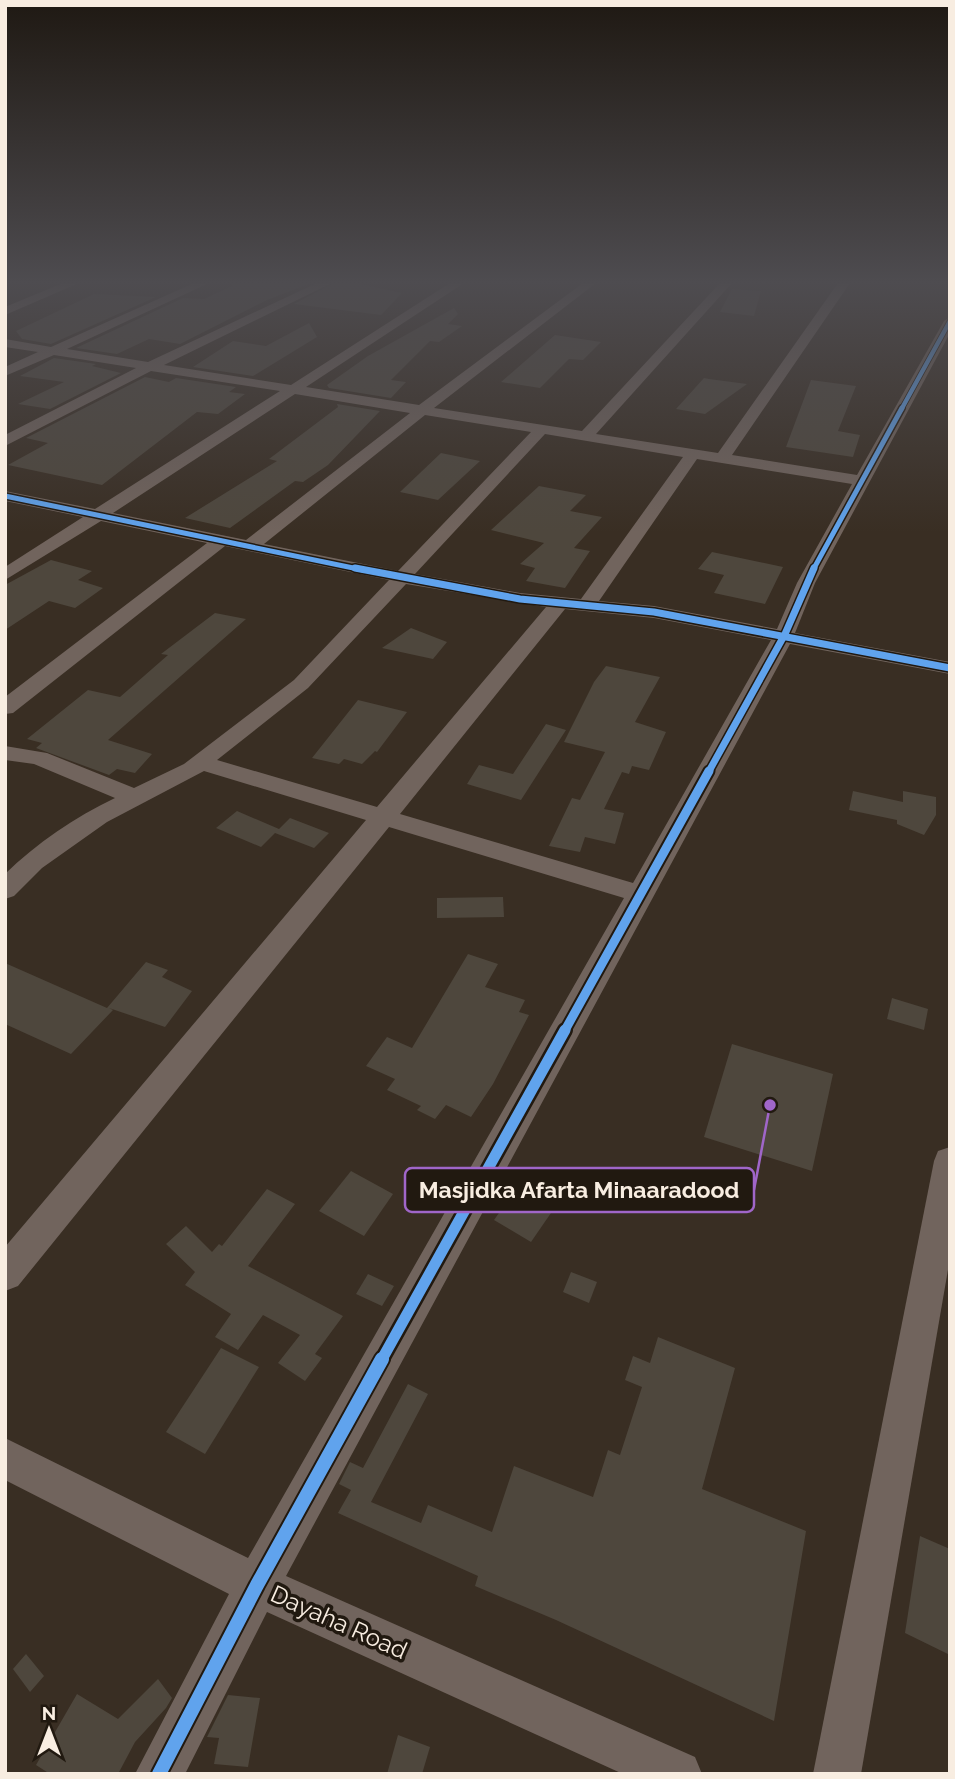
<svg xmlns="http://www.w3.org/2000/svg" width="955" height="1779" font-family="Raleway,sans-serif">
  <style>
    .building { fill: #4e473d }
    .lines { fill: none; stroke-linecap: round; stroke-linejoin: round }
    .minor { fill: #71645d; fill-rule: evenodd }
    .cycleway-far5-casing { stroke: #211910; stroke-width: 6 }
    .cycleway-far4-casing { stroke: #211910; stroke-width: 8 }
    .cycleway-far3-casing { stroke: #211910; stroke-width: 10 }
    .cycleway-far2-casing { stroke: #211910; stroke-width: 13 }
    .cycleway-far1-casing { stroke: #211910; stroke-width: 16 }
    .cycleway-casing { stroke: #211910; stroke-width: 18 }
    .cycleway-far5 { stroke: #60a3ed; stroke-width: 4.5 }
    .cycleway-far4 { stroke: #60a3ed; stroke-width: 5 }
    .cycleway-far3 { stroke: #60a3ed; stroke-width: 7 }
    .cycleway-far2 { stroke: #60a3ed; stroke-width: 9 }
    .cycleway-far1 { stroke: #60a3ed; stroke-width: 11 }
    .cycleway { stroke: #60a3ed; stroke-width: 14 }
    .labels { text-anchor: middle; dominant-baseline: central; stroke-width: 7; stroke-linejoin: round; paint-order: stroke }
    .near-street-label { font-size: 24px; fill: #f8ede1; stroke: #211910 }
    .leader { fill: none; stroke: #a066c9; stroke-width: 2.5 }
    .callout-dot { fill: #a066c9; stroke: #211910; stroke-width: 2.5 }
    .callout { fill: #211910; stroke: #a066c9; stroke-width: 2.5 }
    .callout-label { font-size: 23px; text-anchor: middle; font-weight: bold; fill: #f8ede1 }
  </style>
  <rect width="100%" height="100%" fill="#392e23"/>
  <g class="building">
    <path d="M232,283h79l-44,17 -87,44 -31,-5 -32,15 -41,-6 107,-50 21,1 28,-13z"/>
    <path d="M334,283h22l46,10 -21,22 -87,-11z"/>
    <path d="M732,289l29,2 -7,25 -34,-4z"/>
    <path d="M94,294l62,3 -105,47 -29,-5 -6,-8z"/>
    <path d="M454,308l4,6 -10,10 14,2 -23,16 -9,-1 -39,39 15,2 -15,16 -62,-10 -2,-3 41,-29z"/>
    <path d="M309,323l8,14 -64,39 -60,-9 40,-26 33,5z"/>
    <path d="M555,335l46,7 -18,18 -14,-1 -29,29 -39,-6z"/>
    <path d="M54,358l42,6 -4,2 29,7 -71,36 -32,-5 46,-22 -44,-6z"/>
    <path d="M145,377l24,5 7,-4 60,9 -7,5 16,2 -27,20 -21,-2 -95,73 -94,-20 40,-22 -22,-5z"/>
    <path d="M704,378l5,1 38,5 -42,30 -29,-5z"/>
    <path d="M811,380l45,6 -18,45 22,4 -7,22 -67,-10z"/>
    <path d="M337,404l43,7 -52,54 -25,17 -8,-1 -65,47 -45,-10 92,-57 -8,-2 69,-52z"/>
    <path d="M441,453l39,8 -42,39 -38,-8z"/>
    <path d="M539,486l47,9 -16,16 32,6 -28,31 16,3 -25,37 -39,-7 9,-13 -15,-4 24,-21 -53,-13z"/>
    <path d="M712,552l71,15 -18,37 -51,-11 10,-18 -26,-6z"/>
    <path d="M51,560l41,11 -14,9 25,8 -28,20 -26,-7 -44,29v-45z"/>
    <path d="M215,613l31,6 -138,121 44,14 -17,19 -18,-4 -8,6 -73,-27 6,-5 -15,-4 61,-49 32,7 48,-42 -7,-1z"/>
    <path d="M411,628l36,14 -14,17 -51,-11z"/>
    <path d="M606,666l54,11 -25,45 31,10 -17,38 -17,-4 -3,8 -7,-2 -18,37 20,4 -9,31 -30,-7 -5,15 -31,-6 23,-48 8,2 25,-48 -41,-10 30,-60z"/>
    <path d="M358,700l49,12 -30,40 -2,-1 -13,13 -18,-5 -5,5 -27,-6z"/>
    <path d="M546,724l20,6 -45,70 -54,-16 12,-19 34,9z"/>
    <path d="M853,791l50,11v-11l33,6v18l-12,20 -27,-11v-4l-48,-10z"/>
    <path d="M237,811l42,18 11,-11 39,15 -15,15 -39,-15 -14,14 -45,-19z"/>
    <path d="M503,897l1,20 -67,1v-20z"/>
    <path d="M468,954l30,10 -13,23 40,13 -6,12 10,3 -36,69 -22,33 -25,-12 -11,14 -18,-9 4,-4 -34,-16 8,-11 -29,-13 21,-29 25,11z"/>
    <path d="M146,962l22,8 -6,7 30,14 -27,36 -56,-19 4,2 -42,44 -66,-30v-61l102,45z"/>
    <path d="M892,998l36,11 -4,21 -37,-11z"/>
    <path d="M732,1044l101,30 -21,97 -108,-34z"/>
    <path d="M351,1171l42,23 -29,42 -45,-25z"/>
    <path d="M525,1176l37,21 -31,45 -37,-22z"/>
    <path d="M267,1189l28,15 -47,62 95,50 -28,38 7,4 -17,23 -27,-18 22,-28 -37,-20 -25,35 -23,-13 16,-23 -46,-29 10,-13 -29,-28 20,-18 26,26 7,-8 3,2z"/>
    <path d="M571,1272l26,10 -8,21 -26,-11z"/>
    <path d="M368,1274l26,12 -12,20 -26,-12z"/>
    <path d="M658,1337l77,31 -33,121 104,42 -32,190 -218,-101 -81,-34 3,-10 -140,-63 13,-23 -12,-6 11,-22 13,6 45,-84 20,10 -57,108 50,21 7,-18 64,27 22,-66 79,31 15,-47 12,5 22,-68 -17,-7 8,-24 17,7z"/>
    <path d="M221,1348l38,19 -54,87 -39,-22z"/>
    <path d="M920,1536l30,13v106l-45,-22z"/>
    <path d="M26,1654l18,22 -14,16 -17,-23z"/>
    <path d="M158,1679l14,19 -6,10 -31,34 -17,32h-68l-14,-9 41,-71 41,25z"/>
    <path d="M228,1695l32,3 -12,69 -34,-3 5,-26 -12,-1z"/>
    <path d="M398,1735l32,12 -8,27h-35z"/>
  </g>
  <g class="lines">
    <g class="minor">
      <path d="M63,283h16l-74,32v-8z"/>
      <path d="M194,283h15l-142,66 81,13 169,-79h15l-168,82 127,20 159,-102h14l-158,104 113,18 164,-122h13l-162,125 148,23 138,-148h12l-136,151 122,19 120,-170h12l-118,172 125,20 87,-154 6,-4v16l-135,250 -20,50 155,29v12l-160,-30 -504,932 409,181 7,17h-79l-356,-162 -82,162h-50l94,-180 -224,-114v-42l243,120 376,-660 -235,-71 -371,459 -13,5v-44l361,-427 -162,-49 -97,51 -65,46 -28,28 -9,3v-25c32,-31 70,-57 110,-76l-81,-34 -29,-4v-14l42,7 87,35 50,-24 110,-84 95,-100 -164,-34 -212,167 -8,1v-17l202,-154 -106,-22 -96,59v-13l78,-50 -78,-16v-10l90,18 185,-118 -129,-20 -146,75v-11l131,-67 -82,-13 -49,21v-9l33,-15 -33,-5v-8l46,8zM295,394l115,19 -164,127 -133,-27zM425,415l106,17 -133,139 -134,-27zM545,434l138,23 -102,142 -61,-6 -105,-19zM697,459l155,25 -55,99 -20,46 -123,-23 -55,-5zM406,584l140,23 -169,200 -160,-47 91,-72zM565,609l89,9 117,22 -138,243 -233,-69z"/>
      <path d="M950,1147v111l-89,516h-48l121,-613 4,-10z"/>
    </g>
    <defs>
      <path id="cycleway-far5" d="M901,410l49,-89"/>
      <g id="cycleway-far4">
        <path d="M5,496l358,74"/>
        <path d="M813,570l89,-162"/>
      </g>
      <g id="cycleway-far3">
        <path d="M355,568l165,31 134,13 296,56"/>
        <path d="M708,773l77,-139 29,-66"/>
      </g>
      <path id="cycleway-far2" d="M564,1032l145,-261"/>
      <path id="cycleway-far1" d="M381,1361l184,-331"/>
      <path id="cycleway" d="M159,1774l98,-189 125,-226"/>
    </defs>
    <use href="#cycleway-far5" class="cycleway-far5-casing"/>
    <use href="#cycleway-far4" class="cycleway-far4-casing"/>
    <use href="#cycleway-far3" class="cycleway-far3-casing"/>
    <use href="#cycleway-far2" class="cycleway-far2-casing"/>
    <use href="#cycleway-far1" class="cycleway-far1-casing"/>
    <use href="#cycleway" class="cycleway-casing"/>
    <use href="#cycleway-far5" class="cycleway-far5"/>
    <use href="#cycleway-far4" class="cycleway-far4"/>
    <use href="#cycleway-far3" class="cycleway-far3"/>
    <use href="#cycleway-far2" class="cycleway-far2"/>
    <use href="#cycleway-far1" class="cycleway-far1"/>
    <use href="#cycleway" class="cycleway"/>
  </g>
  <linearGradient id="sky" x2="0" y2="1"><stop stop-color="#1f1913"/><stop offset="0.53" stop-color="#4e4c50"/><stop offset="1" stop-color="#4e4c50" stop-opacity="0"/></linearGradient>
  <rect width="955" height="532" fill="url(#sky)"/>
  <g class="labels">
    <g class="near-street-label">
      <text transform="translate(339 1622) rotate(24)">Dayaha Road</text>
    </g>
  </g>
  <path class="leader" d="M770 1105L754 1190"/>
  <circle class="callout-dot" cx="770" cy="1105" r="7"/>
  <rect class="callout" x="405" y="1168" width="349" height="44" rx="7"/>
  <g class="callout-label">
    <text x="579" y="1198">Masjidka Afarta Minaaradood</text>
  </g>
  <rect width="955" height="1779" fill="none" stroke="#f8ede1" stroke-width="14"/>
  <g transform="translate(49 1730)" stroke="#211910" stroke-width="5" paint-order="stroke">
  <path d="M0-5L12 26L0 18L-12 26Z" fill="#f8ede1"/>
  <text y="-10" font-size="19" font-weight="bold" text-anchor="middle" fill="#f8ede1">N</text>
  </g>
</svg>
